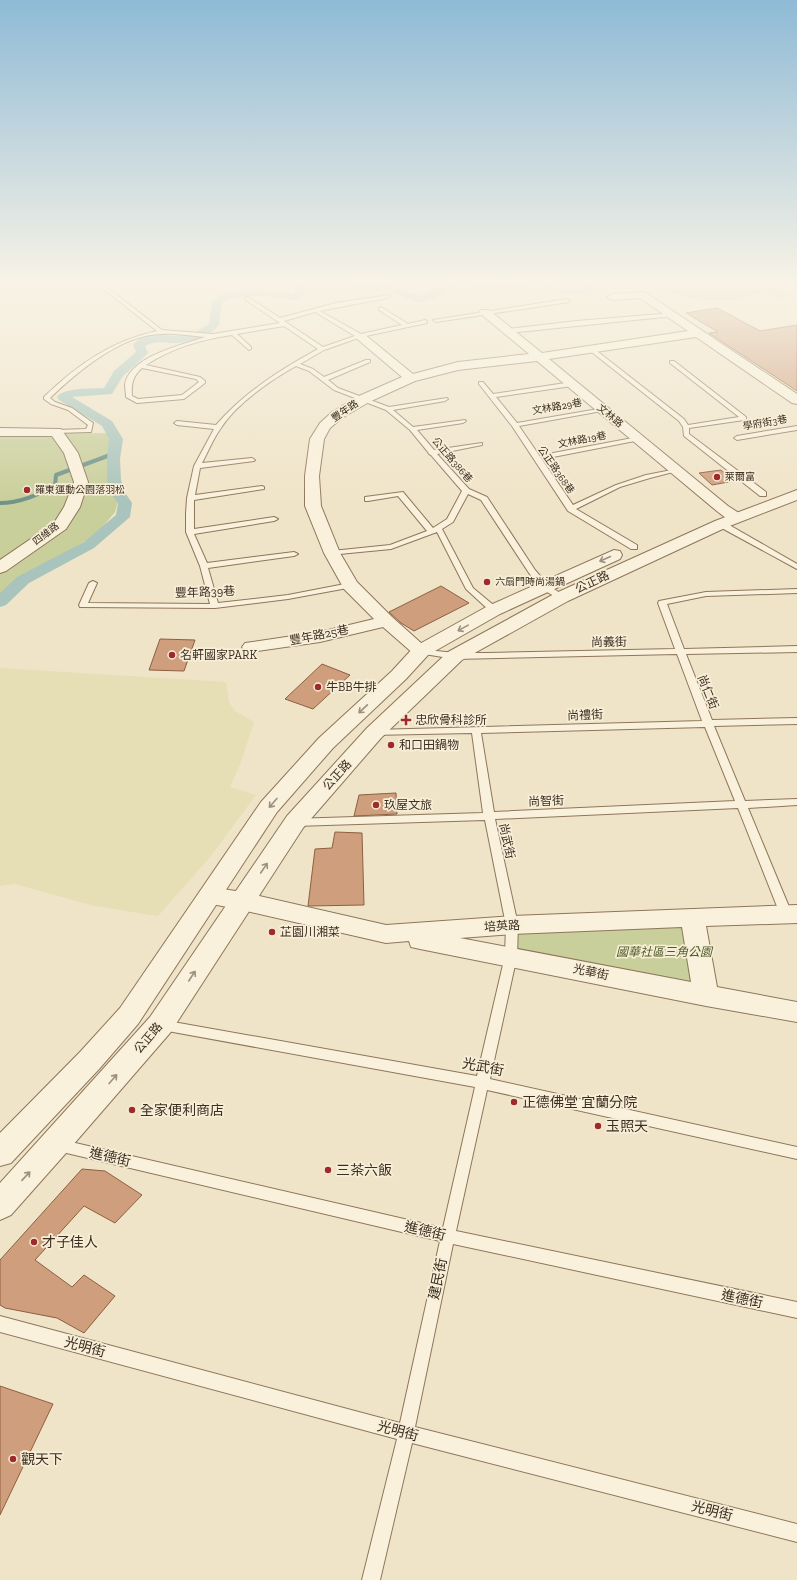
<svg xmlns="http://www.w3.org/2000/svg" width="797" height="1580" font-family="'Zilla Slab','Noto Sans TC',serif">
  <style>
    .farmland { fill: #e6deb5 }
    .green { fill: #c9cf9b }
    .lines { fill: none; stroke-linecap: round; stroke-linejoin: round }
    .stream { stroke: #6f938a; stroke-width: 4 }
    .canal { fill: #a9c4bc; fill-rule: evenodd }
    .building { fill: #cf9f7d; stroke: #8d5f41 }
    .service-casing { stroke: #8d765c; stroke-width: 2 }
    .minor-casing { stroke: #8d765c; stroke-width: 2 }
    .tertiary-casing { stroke: #8d765c; stroke-width: 2 }
    .service { fill: #faf1dc; fill-rule: evenodd }
    .minor { fill: #faf1dc; fill-rule: evenodd }
    .tertiary { fill: #faf1dc; fill-rule: evenodd }
    .oneway { stroke: #9c907e }
    .poi-dot { fill: #9e2a2b; stroke: #f7eed8; stroke-width: 1.5 }
    .labels { text-anchor: middle; dominant-baseline: central; stroke-width: 3.5; stroke-linejoin: round; paint-order: stroke }
    .far-street-label { font-size: 10px; fill: #3d2e20; stroke: #f7eed8 }
    .far-poi-label { font-size: 10px; fill: #3d2e20; stroke: #f7eed8; text-anchor: start }
    .street-label { font-size: 12px; fill: #3d2e20; stroke: #f7eed8 }
    .poi-label { font-size: 12px; fill: #3d2e20; stroke: #f7eed8; text-anchor: start }
    .park-label { font-size: 12px; font-style: italic; fill: #4d5a26; stroke: #f7eed8 }
    .near-street-label { font-size: 14px; fill: #3d2e20; stroke: #f7eed8 }
    .near-poi-label { font-size: 14px; fill: #3d2e20; stroke: #f7eed8; text-anchor: start }
  </style>
  <rect width="100%" height="100%" fill="#f0e4c8"/>
  <path class="farmland" d="M0,668l226,14 3,20 6,9 19,11 -13,40 -11,25 26,8 -46,62 -52,59 -64,-10 -79,-22 -15,2z"/>
  <g class="green">
    <path d="M652,283h116l25,13 -13,2 -15,-7c-37,16 -79,11 -113,-8z"/>
    <path d="M114,433l-5,24 12,33 -6,22 -18,22 -81,48 -16,13v-161z"/>
    <path d="M692,917l14,79 -195,-40 1,-31z"/>
  </g>
  <g class="lines">
    <path class="stream" d="M0,503c20,0 37,-8 55,-17l1,-11 57,-21"/>
    <g class="canal">
      <path d="M0,283h20l-1,2 -19,3z"/>
      <path d="M297,283h11l-4,5 1,7 -9,5 -30,-4h-18l-16,2 -10,5 -3,22c-8,11 -29,18 -43,18 -12,0 -20,-3 -31,3l3,7 -2,2 -23,21 -11,18 -40,3 40,24 11,18 -3,20 1,21 5,14 6,9 -2,14 -36,31 -65,35 -23,22 -6,2v-14l17,-16 67,-35 32,-27 2,-12 -7,-9 -4,-14v-21l2,-20 -7,-13 -43,-26 -2,-3c7,-10 35,-8 47,-9l10,-17 22,-19 -3,-7c12,-16 34,-7 50,-10 9,-1 18,-6 26,-11l3,-22c15,-19 61,-11 83,-8l-1,-7z"/>
      <path d="M333,283l58,2 29,11 29,-13h100c11,4 22,7 35,5v-5h10l-1,9 -14,3 -19,-1 -18,-7 -45,2 -40,-2 -24,12 -14,4 -30,-12h-27l-28,-6z"/>
    </g>
  </g>
  <g class="building">
    <path d="M717,308l43,23 37,-6v66l-88,-58 9,-1 -32,-19z"/>
    <path d="M721,470l13,11 -22,4 -13,-12z"/>
    <path d="M441,586l28,17 -55,28 -13,-8 -12,-11z"/>
    <path d="M160,639l35,1 -11,31 -35,-1z"/>
    <path d="M322,664l28,11 -37,34 -28,-10z"/>
    <path d="M396,793l1,21 -43,2 5,-21z"/>
    <path d="M335,832l27,1 2,72 -56,1 7,-57 17,-1z"/>
    <path d="M82,1169l23,2 37,24 -27,28 -31,-17 -49,54 37,27 12,-12 31,21 -31,37 -27,-15 -52,-10 -5,-3v-45z"/>
    <path d="M0,1386l53,18 -53,111z"/>
  </g>
  <g class="lines">
    <defs>
      <g id="service">
        <path d="M96,283h5l61,47 51,4 67,-11 -34,-23v-2l2,-1 32,21 56,-15 53,-8 1,1 -3,2 -67,13 41,23 41,-9 -23,-15v-2l2,-1 27,17 17,-4 2,1v2l-66,14 -37,13 -24,14 13,5 11,8 42,-17h4v2l-42,18 10,8 51,19 58,-9 1,1 -3,2 -52,9 20,17 52,-7 1,1 -3,2 -46,7 17,20 48,-7v2l-45,9 32,35 18,8 48,73 13,15 18,12 -4,2h-3l-17,-10 -13,-16 -48,-73 -13,-6 -15,28 -11,7 31,59 24,20 1,2 -1,2h-6l-25,-23 -29,-57 -46,17 -62,6v-4h3l58,-6 37,-14 -29,-35 -30,5h-3v-4l38,-5 30,36 14,-9 15,-28 -31,-36 -2,-1 -1,-2 -18,-22 -24,-20 -52,-20 -25,-19 -13,-5c-25,14 -60,38 -75,62 -8,11 -13,24 -19,35l50,-5 3,2 -1,1 -54,7 -5,27 67,-9 2,1v2l-70,11v29l80,-12 4,2 -4,2 -80,13 13,29 87,-11 4,2 -4,2 -86,12 10,35 70,-8 62,-12 4,2 -1,2 -65,12 -73,9 -135,-1 -1,-2 10,-22 4,-2 4,2 -9,20 122,1 -10,-38 -14,-34v-18l1,-16 7,-32 20,-37 -37,-4 -3,-2 3,-2 39,4c29,-33 64,-55 102,-76l-34,-23 -47,8 14,13v2l-2,1 -17,-15c-30,4 -62,14 -86,30l54,12 5,4v2l-21,16 -47,4 -11,-6c0,-4 -1,-9 -1,-12 4,-29 58,-40 80,-48 -14,-1 -29,-4 -43,-3 -40,0 -85,38 -112,64l5,4 17,6 21,15 -2,9 -37,1v-2l2,-1 30,-1 2,-4 -20,-15 -17,-6 -7,-5v-2c33,-32 67,-56 113,-66zM315,312l40,24 -32,11 -39,-26zM142,368l54,11 3,3 -17,13 -44,4 -6,-3c-1,-12 1,-20 10,-28z"/>
        <path d="M567,299l2,1v2l-133,20 -3,-2z"/>
        <path d="M672,313l2,1v2l-166,17 -3,-2 3,-2 69,-8z"/>
        <path d="M589,348h4l91,71 4,6 51,-8 -69,-54v-2h4l72,56v2l-2,1 -55,8v6l77,58v4h-6l-76,-60 -1,-9 -4,-6 -90,-71z"/>
        <path d="M479,382h4l10,12 79,-12 3,2 -3,2 -76,11 21,26 87,-15v2l-2,1 -83,15 54,79 43,-20 30,-10 31,-6v2l-27,7 -30,9 -44,22 61,36v4h-6l-63,-38 -56,-85 -33,-42z"/>
        <path d="M797,426v4l-60,10 -3,-2 3,-2z"/>
        <path d="M638,437l2,1v2l-87,17 -3,-2 3,-2z"/>
        <path d="M718,522h6l73,42v5l-79,-43z"/>
        <path d="M797,589v4l-91,3 -39,8 17,45 113,-3v6l-111,2 26,66 85,-2v6l-83,2 31,75 52,-2v6l-49,3 44,106 -2,3 -4,1 -4,-1 -2,-3 -42,-106 -243,11 23,106 -1,31 -27,123 307,68v12l-310,-69 -31,141 341,71v16l-344,-74 -38,183 382,97v18l-385,-99 -32,137h-18l35,-141 -397,-107v-16l400,107 40,-182 -382,-90 -5,-2 -2,-4 2,-4 5,-2 385,89 32,-141 -313,-57 -4,-1 -2,-4 2,-4 4,-1 315,56 28,-120 1,-31 -21,-105 -190,6 -4,-1 -1,-3 1,-3 192,-6 -11,-80 -101,2 -2,-2 2,-2 3,-1 328,-9 -25,-67 -222,5 -37,-6 -1,-2 1,-2 37,4h33l187,-4 -17,-46 1,-2 47,-9zM705,727l30,74 -241,11 -13,-79z"/>
      </g>
      <g id="minor">
        <path d="M642,292l4,1 151,101v10l-5,-1 -96,-66 -147,22 179,147 14,9 3,3 -3,3c-10,3 -16,-3 -24,-9l-181,-151 -79,9 -43,11 -46,21 -27,16 -12,10 -6,11 -5,37 2,30 19,47 17,29 35,35 38,34 -3,4 -6,1 -6,-1 -32,-28 -63,15 -69,10 -6,-1 -3,-4 3,-4 75,-11 54,-13 -30,-30 -20,-36 -19,-47v-30l5,-37 10,-16 12,-11 27,-16 43,-19 -46,-39 -2,-2 2,-2h8l49,40 45,-12 71,-8 -48,-40 -2,-2 2,-2h8l53,43 146,-22 -48,-33 -28,2 -5,-3 5,-3z"/>
        <path d="M0,428l61,1 17,24 10,29 -8,25 -14,22 -60,42 -6,2v-13l54,-37 10,-16 10,-25 -10,-29 -12,-17h-52z"/>
        <path d="M210,887l32,5 144,33 126,-9 285,-11v18l-91,3 11,61 80,15v20l-91,-16 -286,-57 -9,-2 -2,-6 -23,2 -144,-33 -40,-8 -4,-6 4,-6zM682,927l9,55 -231,-44 52,-4z"/>
      </g>
      <g id="tertiary">
        <path d="M797,490v10l-70,27 -159,74 -106,59 -81,78 -78,90 -133,205 -104,120 -55,62 -11,5v-37l150,-166 137,-201 80,-88 81,-76 108,-59 159,-72z"/>
        <path d="M614,550l6,1 2,4 -2,4 -120,55 -72,41 -22,24 -73,69 -56,64 -139,212 -38,44 -89,95 -11,3v-33l80,-81 40,-44 141,-206 58,-64 73,-67 22,-24 74,-41z"/>
      </g>
    </defs>
    <use href="#service" class="service-casing"/>
    <use href="#minor" class="minor-casing"/>
    <use href="#tertiary" class="tertiary-casing"/>
    <use href="#service" class="service"/>
    <use href="#minor" class="minor"/>
    <use href="#tertiary" class="tertiary"/>
  </g>
  <defs><path id="oneway-shaft" d="M-6 0H5M1.5-3L5.5 0L1.5 3" fill="none" stroke-width="1.6" stroke-linecap="round" stroke-linejoin="round"/></defs>
  <g class="oneway">
    <use href="#oneway-shaft" transform="translate(605 559) rotate(156)"/>
    <use href="#oneway-shaft" transform="translate(463 628) rotate(151)"/>
    <use href="#oneway-shaft" transform="translate(363 709) rotate(137)"/>
    <use href="#oneway-shaft" transform="translate(273 803) rotate(131)"/>
    <use href="#oneway-shaft" transform="translate(264 868) rotate(-56)"/>
    <use href="#oneway-shaft" transform="translate(192 976) rotate(-57)"/>
    <use href="#oneway-shaft" transform="translate(113 1079) rotate(-49)"/>
    <use href="#oneway-shaft" transform="translate(26 1176) rotate(-47)"/>
  </g>
  <linearGradient id="sky" x2="0" y2="1"><stop stop-color="#8fbad6"/><stop offset="0.56" stop-color="#f8f3e6"/><stop offset="1" stop-color="#f8f3e6" stop-opacity="0"/></linearGradient>
  <rect width="797" height="504" fill="url(#sky)"/>
  <g class="poi-dot">
    <circle cx="717" cy="477" r="4"/>
    <circle cx="27" cy="490" r="4"/>
    <circle cx="487" cy="582" r="4"/>
    <circle cx="172" cy="655" r="4"/>
    <circle cx="318" cy="687" r="4"/>
    <path d="M404 714h4v4h4v4h-4v4h-4v-4h-4v-4h4z"/>
    <circle cx="391" cy="745" r="4"/>
    <circle cx="376" cy="805" r="4"/>
    <circle cx="272" cy="932" r="4"/>
    <circle cx="514" cy="1102" r="4"/>
    <circle cx="132" cy="1110" r="4"/>
    <circle cx="598" cy="1126" r="4"/>
    <circle cx="328" cy="1170" r="4"/>
    <circle cx="34" cy="1242" r="4"/>
    <circle cx="13" cy="1459" r="4"/>
  </g>
  <g class="labels">
    <g class="far-street-label">
      <text transform="translate(557 407) rotate(-10)">文林路29巷</text>
      <text transform="translate(345 411) rotate(-34)">豐年路</text>
      <text transform="translate(610 416) rotate(40)">文林路</text>
      <text transform="translate(765 423) rotate(-10)">學府街3巷</text>
      <text transform="translate(582 440) rotate(-11)">文林路19巷</text>
      <text transform="translate(452 460) rotate(49)">公正路386巷</text>
      <text transform="translate(556 470) rotate(55)">公正路368巷</text>
      <text transform="translate(46 534) rotate(-38)">四維路</text>
    </g>
    <g class="far-poi-label">
      <text x="725" y="477">萊爾富</text>
      <text x="35" y="490">羅東運動公園落羽松</text>
      <text x="495" y="582">六扇門時尚湯鍋</text>
    </g>
    <g class="street-label">
      <text transform="translate(592 582) rotate(-25)">公正路</text>
      <text transform="translate(205 592) rotate(-2)">豐年路39巷</text>
      <text transform="translate(319 635) rotate(-11)">豐年路25巷</text>
      <text transform="translate(609 642) rotate(-1)">尚義街</text>
      <text transform="translate(708 692) rotate(68)">尚仁街</text>
      <text transform="translate(585 715) rotate(-2)">尚禮街</text>
      <text transform="translate(337 775) rotate(-48)">公正路</text>
      <text transform="translate(546 801) rotate(-2)">尚智街</text>
      <text transform="translate(507 841) rotate(78)">尚武街</text>
      <text transform="translate(502 926) rotate(-3)">培英路</text>
      <text transform="translate(591 972) rotate(12)">光華街</text>
      <text transform="translate(148 1038) rotate(-50)">公正路</text>
    </g>
    <g class="poi-label">
      <text x="180" y="655">名軒國家PARK</text>
      <text x="326" y="687">牛BB牛排</text>
      <text x="415" y="720">忠欣骨科診所</text>
      <text x="399" y="745">和口田鍋物</text>
      <text x="384" y="805">玖屋文旅</text>
      <text x="280" y="932">芷園川湘菜</text>
    </g>
    <g class="park-label">
      <text x="664" y="952">國華社區三角公園</text>
    </g>
    <g class="near-street-label">
      <text transform="translate(483 1067) rotate(11)">光武街</text>
      <text transform="translate(110 1157) rotate(13)">進德街</text>
      <text transform="translate(425 1231) rotate(13)">進德街</text>
      <text transform="translate(438 1279) rotate(-78)">建民街</text>
      <text transform="translate(742 1299) rotate(12)">進德街</text>
      <text transform="translate(85 1347) rotate(15)">光明街</text>
      <text transform="translate(398 1431) rotate(15)">光明街</text>
      <text transform="translate(712 1511) rotate(14)">光明街</text>
    </g>
    <g class="near-poi-label">
      <text x="522" y="1102">正德佛堂 宜蘭分院</text>
      <text x="140" y="1110">全家便利商店</text>
      <text x="606" y="1126">玉照天</text>
      <text x="336" y="1170">三茶六飯</text>
      <text x="42" y="1242">才子佳人</text>
      <text x="21" y="1459">觀天下</text>
    </g>
  </g>
</svg>
